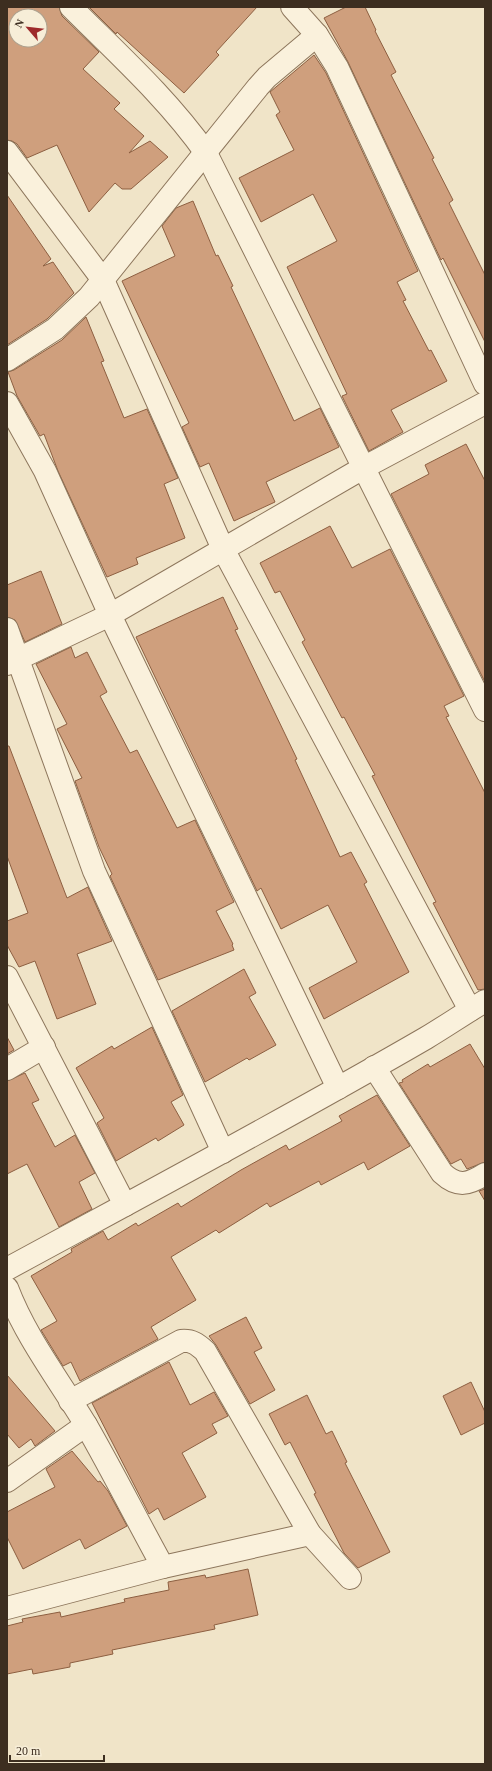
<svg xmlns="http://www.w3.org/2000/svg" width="492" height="1771" font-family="Georgia,serif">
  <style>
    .building { fill: #cf9f7d; stroke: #8d5f41; fill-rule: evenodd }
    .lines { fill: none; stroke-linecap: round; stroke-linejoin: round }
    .minor-casing { stroke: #8d765c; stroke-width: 24 }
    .minor { stroke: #faf1dc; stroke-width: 22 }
  </style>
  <rect width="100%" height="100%" fill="#f0e4c8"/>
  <g class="building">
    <path d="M7,7h52l3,9 37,36 -16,17 37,34 -6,6 30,27 -15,17 21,-12 18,16 -37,32h-9l-7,-6 -26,29 -32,-67 -30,13 -10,-14 -5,-3 -5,-1zM16,16h24v24h-24z"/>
    <path d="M89,7h168l-41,45 3,3 -35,38 -67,-61 -1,2z"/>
    <path d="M346,7h19l11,23 -1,1 21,41 -5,3 43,83 -2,1 21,41 -4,3 36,72v67l-42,-84 -2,2 -93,-198 -24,-44z"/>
    <path d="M314,55l12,18 92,198 -21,11 9,18 -3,1 26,50 2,-1 16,31 -56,29 12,22 -34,19 -27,-55 5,-2 -60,-127 50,-26 -24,-47 -52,28 -22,-44 55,-28 -18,-35 4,-3 -10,-20z"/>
    <path d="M7,195l44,64 -8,7 10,-4 21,31 -27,26 -40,26z"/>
    <path d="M193,201l23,55 2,-1 15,31 -2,1 63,134 26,-13 19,39 -73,35 9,20 -41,19 -25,-58 -9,4 -18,-40 7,-4 -67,-142 53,-25 -13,-30 14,-18z"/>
    <path d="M86,317l18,44 -3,1 23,56 23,-9 31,69 -14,6 21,54 -49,20 2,6 -31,13 -49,-106 -14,-37 -4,2 -23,-40 -9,-24 6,-2 48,-30z"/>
    <path d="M466,444l19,37v201l-94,-188 38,-20 -4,-9z"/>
    <path d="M330,526l22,42 38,-19 74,147 -20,10 5,10 -3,1 39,76v196l-7,1 -45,-87 3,-1 -64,-126 3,-1 -31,-58 -2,1 -40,-76 3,-2 -25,-49 -5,2 -15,-30z"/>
    <path d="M41,571l21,53 -37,18 -10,-22 -8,-3v-32z"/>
    <path d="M223,597l15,32 -3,1 62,129 -2,1 45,97 11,-5 16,30 -3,2 45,88 -85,47 -15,-31 48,-26 -29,-57 -47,24 -20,-41 -4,3 -121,-254z"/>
    <path d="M71,647l4,11 12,-6 20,40 -7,4 30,57 7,-3 40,78 18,-8 39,82 -18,9 17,33 -1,1 2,5 -76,30 -48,-104 2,-2 -13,-27 -24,-66 7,-3 -25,-49 10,-5 -31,-60z"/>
    <path d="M7,746h2l58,152 21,-11 24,54 -35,13 19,50 -39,15 -22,-58 -16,6 -12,-22v-24l21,-8 -21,-57z"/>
    <path d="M244,969l12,24 -7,4 27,48 -27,15 -2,-2 -42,24 -33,-71z"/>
    <path d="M152,1027l31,68 -12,7 13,23 -26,16 -2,-3 -40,23 -19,-38 7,-5 -28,-50 36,-22 2,3z"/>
    <path d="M7,1037l7,13 -7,4z"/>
    <path d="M470,1044l15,25v93l-18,7 -6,-10 -10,5 -52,-81 4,-1 -1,-2 26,-16 2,3z"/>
    <path d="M25,1073l14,27 -7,3 23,44 20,-12 20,38 -16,9 13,27 -33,18 -32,-63 -20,10v-93z"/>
    <path d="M377,1095l33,51 -42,24 -4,-8 -43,23 -2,-4 -49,26 -3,-4 -48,30 -3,-3 -45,27 25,43 -45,27 7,12 -78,42 -9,-19 -8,4 -22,-36 16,-9 -26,-45 41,-24 -1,-3 32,-18 5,9 28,-17 2,3 40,-23 3,4 60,-37 45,-25 3,5 53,-29 -3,-5z"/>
    <path d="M485,1189v12l-6,-10z"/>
    <path d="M246,1317l16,31 -8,4 21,38 -25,14 -34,-59 -7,-9z"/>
    <path d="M169,1362l21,43 24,-13 14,24 -16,8 5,9 -35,20 24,44 -42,23 -6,-12 -9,6 -57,-111z"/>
    <path d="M7,1375l48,56 -20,15 -4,-7 -12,9 -12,-14z"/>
    <path d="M471,1382l14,30v11l-24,12 -18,-39z"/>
    <path d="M307,1395l19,39 6,-3 15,31 -2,1 45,89 -32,16 -14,-15 -30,-59 2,-1 -26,-51 -5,3 -16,-31z"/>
    <path d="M72,1451l26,31 2,-1 8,10 19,35 -42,23 -5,-10 -57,30 -16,-32v-25l48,-25 -9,-18z"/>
    <path d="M248,1569l10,46 -44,10 1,4 -103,21 1,4 -43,9v4l-37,7 -1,-5 -25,5v-48l16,-4 -1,-3 38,-7 1,5 64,-15 -1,-3 45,-9 -1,-8 37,-7 1,3z"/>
  </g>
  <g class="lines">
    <defs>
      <g id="minor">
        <path d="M71,7c47,47 97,92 135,146l279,557"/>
        <path d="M292,7l25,28 20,32 148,317"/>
        <path d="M7,152l96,128 120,269 247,461"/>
        <path d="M7,360l48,-31 34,-32 169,-210 9,-10 50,-42"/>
        <path d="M7,403l38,68 65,144 228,473"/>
        <path d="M7,629l87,242 129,281"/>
        <path d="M7,664l103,-49 253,-147 122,-65"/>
        <path d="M7,977l118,228"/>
        <path d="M374,1067l68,106c16,15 27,11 43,1"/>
        <path d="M7,1069l37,-22"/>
        <path d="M7,1269c140,-76 281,-151 419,-231 20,-12 39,-25 59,-37"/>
        <path d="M7,1288c19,50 52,92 79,137 27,47 51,95 77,142l147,-33"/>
        <path d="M70,1401l111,-60c11,-1 16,3 24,10l105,183 40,44"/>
        <path d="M7,1481l79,-56"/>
        <path d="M7,1608l156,-41"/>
      </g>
    </defs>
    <use href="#minor" class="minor-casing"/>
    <use href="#minor" class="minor"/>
  </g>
  <rect width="492" height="1771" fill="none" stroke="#3d2e20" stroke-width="16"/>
  <g transform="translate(28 28) rotate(298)"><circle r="19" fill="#f7eed8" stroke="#ada18e"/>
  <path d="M0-3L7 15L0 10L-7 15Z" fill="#9e2a2b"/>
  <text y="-6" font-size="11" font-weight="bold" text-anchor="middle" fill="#3d2e20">N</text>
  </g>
  <path d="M10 1755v6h94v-6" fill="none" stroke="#3d2e20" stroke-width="2"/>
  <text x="16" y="1755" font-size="12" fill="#3d2e20" stroke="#f7eed8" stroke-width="3" paint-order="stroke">20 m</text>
</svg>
